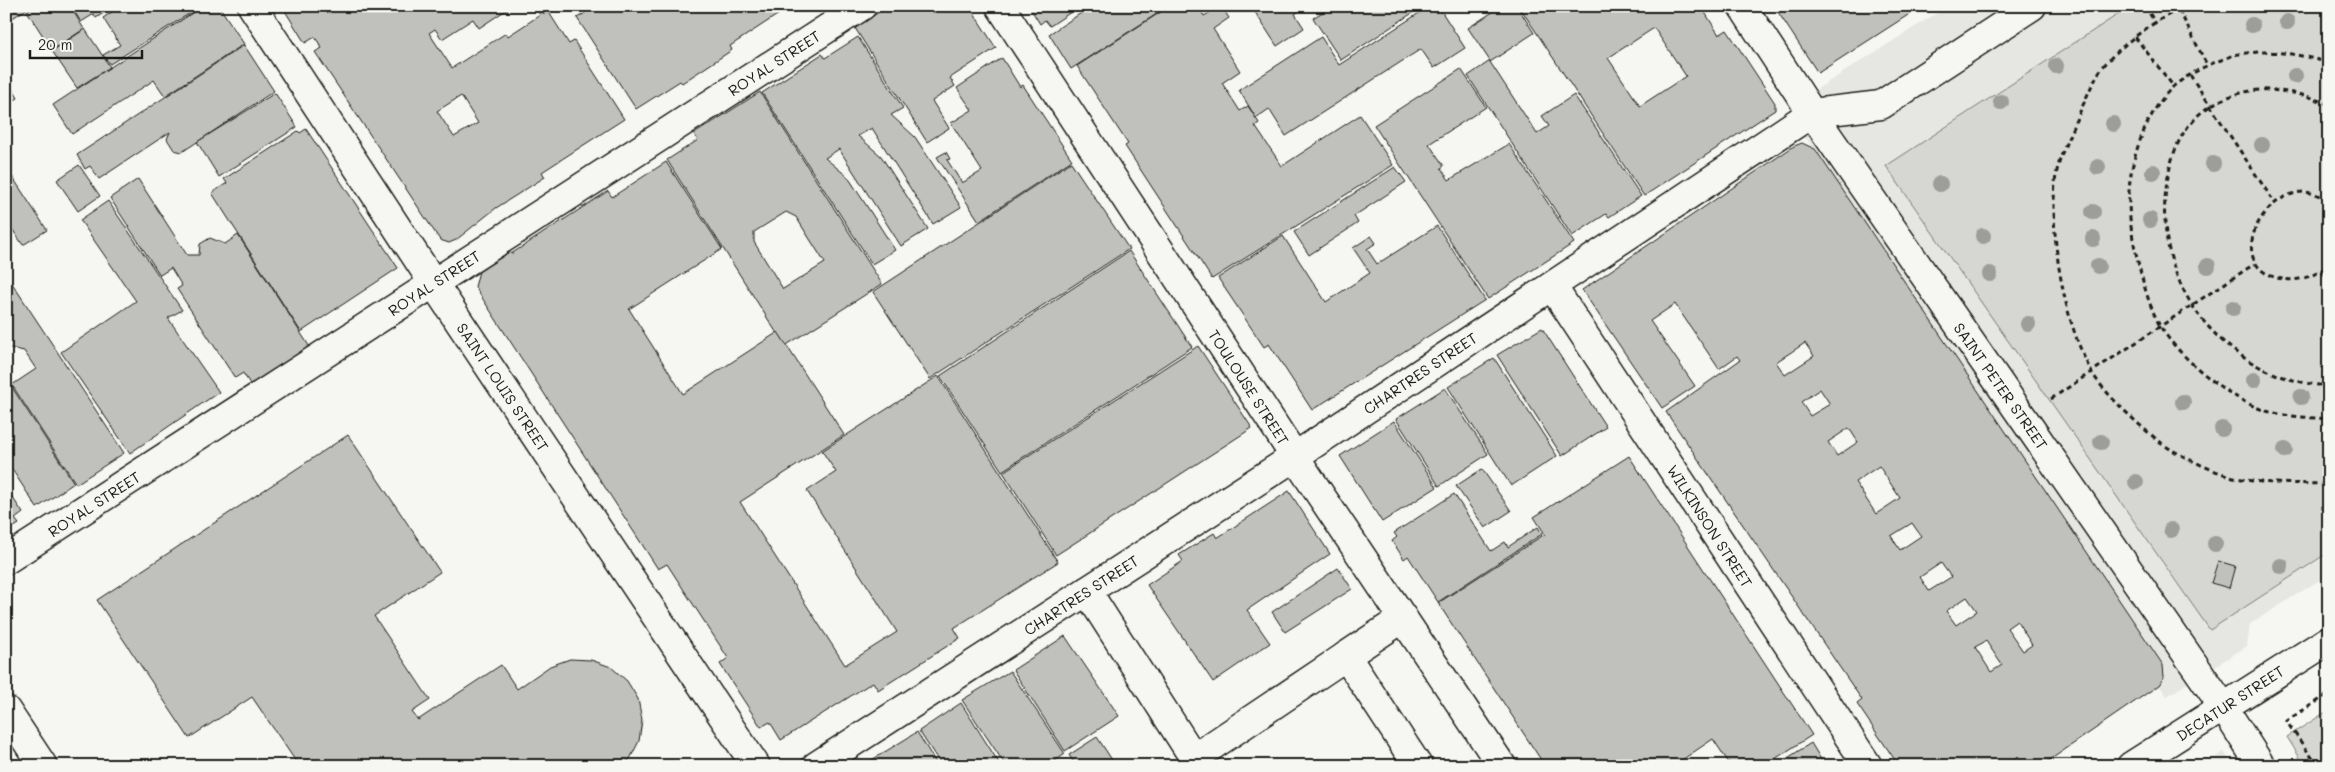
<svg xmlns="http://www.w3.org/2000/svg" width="2335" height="772" font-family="Mali,sans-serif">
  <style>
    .built { fill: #e6e6e2 }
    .green { fill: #d6d6d2; stroke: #797977 }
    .building { fill: #c0c0bd; stroke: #1c1c1c; fill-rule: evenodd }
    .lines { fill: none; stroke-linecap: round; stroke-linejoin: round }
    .minor-casing { stroke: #1c1c1c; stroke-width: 31 }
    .path { stroke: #1c1c1c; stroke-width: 3; stroke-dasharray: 5 4; stroke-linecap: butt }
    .minor { stroke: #f6f6f2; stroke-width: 28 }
    .tree { fill: #9d9d9b }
    .labels { text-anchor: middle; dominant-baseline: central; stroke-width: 5; stroke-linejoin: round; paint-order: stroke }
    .street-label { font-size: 15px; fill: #1c1c1c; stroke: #f6f6f2 }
  </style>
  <rect width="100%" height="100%" fill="#f6f6f2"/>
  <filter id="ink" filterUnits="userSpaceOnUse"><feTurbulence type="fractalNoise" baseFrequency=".02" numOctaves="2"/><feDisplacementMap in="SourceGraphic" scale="10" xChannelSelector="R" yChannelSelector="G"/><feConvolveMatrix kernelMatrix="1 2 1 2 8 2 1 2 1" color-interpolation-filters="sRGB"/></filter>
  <g filter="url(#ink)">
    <g class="built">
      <path d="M1948,6h183l-244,160 323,464 119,-78v22l-79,50 -3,22 -80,50 -8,-11 5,-8 -1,-12 -367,-542 7,-25z"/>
      <path d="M2224,752l10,14h-32z"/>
    </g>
    <g class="green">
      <path d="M2131,6h198v546l-119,78 -324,-464z"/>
      <path d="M2329,710v56h-24l-18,-29z"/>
    </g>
    <g class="building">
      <path d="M6,6h25l-23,15 3,5 -5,2z"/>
      <path d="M34,6h36l14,23 -32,21 -25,-39z"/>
      <path d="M71,6h43l-18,12 -2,-4 -13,8z"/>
      <path d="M121,6h80l-91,58 -7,-9 17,-10 -17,-27z"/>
      <path d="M203,6h16l25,38 -79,52 -11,-16 -82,54 -19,-29z"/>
      <path d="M282,6h230l-33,22 -6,-9 -31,20 -7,-10 -6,4 23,35 54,-35 2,3 32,-21 -5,-9h4l5,8 4,-3 21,33 5,-3 50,78 -82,53 3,5 -49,31 -40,32 -7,3 -9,-3 -125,-188 7,-4 -7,-11 -10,6zM461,96l17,27 -24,14 -17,-26z"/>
      <path d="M588,6h203l-61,40 2,4 -50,33 -2,-2 -44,28 -59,-91 13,-8z"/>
      <path d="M888,6h81l27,42 -46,30 5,8 -23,15 17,27 -22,14 -72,-114z"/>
      <path d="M1029,6h51l-30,20 -5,-6 -5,4z"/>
      <path d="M1092,6h77l-98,63 -22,-35z"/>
      <path d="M1170,6h28l6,10 17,-10 8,12 -16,11 27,42 -18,12 18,28 8,-5 11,17 -4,3 27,40 78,-51 33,50 -181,114 -87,-133 3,-2 -51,-78z"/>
      <path d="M1251,6h55l-11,8 9,14 -27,18z"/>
      <path d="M1332,6h91l-82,54 -28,-42z"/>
      <path d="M1430,6h8l27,42 -31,20 -13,-19 -135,87 -17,-27 -13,9 -17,-28 82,-53 18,28z"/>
      <path d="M1502,6h15l17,27 -44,29 47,72 12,-8 -7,-10 32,-21 67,101 -32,21 -3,-3 -34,22 -104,-160 22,-15 -22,-33z"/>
      <path d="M1519,6h182l18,29 8,-5 48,73v7l-131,86zM1654,28l32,48 -46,30 -32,-48z"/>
      <path d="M1774,6h148l-104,67z"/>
      <path d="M85,29l25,38 -33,21 -25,-37z"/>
      <path d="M858,37l45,71 -12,7 24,22 46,70 -28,17 -61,-96 -14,8 23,20 47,73 -27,17 -62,-97 -14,9 23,19 47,73 -23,14 -110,-171 60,-39 3,4z"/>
      <path d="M244,45l30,46 -92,61 -8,-2 -7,-11 3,-7 -71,47 -9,-13 -5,3 -8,-14z"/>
      <path d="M1002,58l18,29 3,-2 49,75 -93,61 -42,-64 9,-5 4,7 -3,1 15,23 20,-12 -31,-48 21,-13 -15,-22z"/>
      <path d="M1461,69l25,38 -57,37 15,22 -3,2 8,12 60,-36 65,99 -86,56 -114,-174z"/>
      <path d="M6,78l12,20 -12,7z"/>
      <path d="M760,92l122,192 -97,62 -118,-186 31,-20 -4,-6zM786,212l10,5 29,46 -42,26 -29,-47v-10z"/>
      <path d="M275,93l22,34 -78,50 -22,-35z"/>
      <path d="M306,129l92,139 -97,64 -89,-139 15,-10 -3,-4 74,-48 2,2z"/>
      <path d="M1802,143l13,6 348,516 1,12 -5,8 -118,81h-17l-6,-9 -13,9h-106l-42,-62 5,-4 -196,-288 74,-52 -3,-4 -18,13 -44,-65 -25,17 45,65 -33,22 -80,-118 212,-144zM1805,343l9,13 -29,19 -9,-13zM1820,389l10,15 -20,12 -9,-14zM1849,428l9,14 -21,14 -9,-14zM1879,466l21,32 -24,16 -21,-32zM1912,523l9,13 -21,14 -9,-14zM1941,563l10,14 -22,14 -9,-14zM1967,597l10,14 -21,14 -10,-14zM2017,621l15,24 -9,6 -16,-23zM1986,641l16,24 -11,7 -16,-25z"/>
      <path d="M666,162l56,87 -93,60 54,85 95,-62 66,103 -104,67 105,163 52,-33 -90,-141 29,-19 -14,-21 116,-75 120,186 -104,66 6,10 -82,52 -5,-8 -92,58 -11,-18 -9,5 -41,-63 8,-6 -61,-94 -9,5 -183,-282 5,-20 28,-18 3,5 97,-63 4,6z"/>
      <path d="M1071,162l58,87 -199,130 -57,-87z"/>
      <path d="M79,165l21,31 -22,15 -21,-31z"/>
      <path d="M6,167l41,63 -24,15 -17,-25z"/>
      <path d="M1395,167l11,15 -52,34 4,7 -49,32 -15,-23z"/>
      <path d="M138,179l49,76h12l1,-11 10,-6 15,6 13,-9 73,114 -59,38 -9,-14 -8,5 -58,-89 5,-3 -11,-18 -11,7 -50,-77z"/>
      <path d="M108,201l74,109 -14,8 51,74 -89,61 -69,-101 75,-51 -56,-81z"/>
      <path d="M1437,226l48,74 -173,110 -43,-66 -5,3 -46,-69 65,-42 43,66 44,-29 -17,-25 18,-12 5,7 -9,6 10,15z"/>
      <path d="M1129,251l63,96 -190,124 -62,-95z"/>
      <path d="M6,274l118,179 -48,31 -64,-99 24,-16 -12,-18 -14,-3 -4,-5z"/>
      <path d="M1542,328l64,99 -44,29 -65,-101z"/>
      <path d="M1198,346l54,82 -196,127 -53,-83z"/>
      <path d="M1494,358l63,98 -46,30 -63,-99z"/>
      <path d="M6,378l68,105 -37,25 -31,-48z"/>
      <path d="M1445,388l43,66 -49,32 -43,-67z"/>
      <path d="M1394,421l43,66 -55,35 -42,-66z"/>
      <path d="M348,435l92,137 -66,44 56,84 -18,12 6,8 83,-55 16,24 33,-23 20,-7 21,1 20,7 16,14 11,18 4,21 -3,21 -9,18 -7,7h-324l-47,-69 -63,41 -92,-138z"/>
      <path d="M1629,456l183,279 -48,31h-33l-18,-27 -40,27h-128l-107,-163 107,-69 -11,-17z"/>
      <path d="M1482,469l29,42 -26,17 -29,-42z"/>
      <path d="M6,488l17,25 -8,6 4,5 -13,8z"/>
      <path d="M1289,491l41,63 -83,56 23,33 -57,39 -66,-97 36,-24 -4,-6 35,-22 3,5z"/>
      <path d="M1454,494l37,57 14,-9 3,5 30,-20 4,7 -104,68 -30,-46 -4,3 -12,-18 5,-4 -3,-4z"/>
      <path d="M2218,561l17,5 -6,22 -18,-5z"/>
      <path d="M1338,568l14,21 -67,43 -13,-20z"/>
      <path d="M1065,636l54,80 -54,35 -52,-81z"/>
      <path d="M1010,671l55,83 -17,12h-42l-44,-66z"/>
      <path d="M961,703l40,63h-59l-23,-35z"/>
      <path d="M917,732l21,34h-76z"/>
      <path d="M1097,737l19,29h-40l-7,-11z"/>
      <path d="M1811,743l14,23h-45l7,-5 -1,-2z"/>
    </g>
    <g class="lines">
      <defs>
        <g id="minor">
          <path d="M252,6l182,278 322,482"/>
          <path d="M1000,6l295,451 207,309"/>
          <path d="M1742,6l70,107 412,595 37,58"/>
          <path d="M1552,286l316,480"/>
          <path d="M6,560l856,-554"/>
          <path d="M1087,591l112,175"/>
          <path d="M1346,656l57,-38"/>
          <path d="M6,710l37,56"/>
          <path d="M1194,758l152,-102 72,110"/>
          <path d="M816,766l463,-299 533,-354 69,-8 151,-99"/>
          <path d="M2131,766l198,-126"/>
        </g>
      </defs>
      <use href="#minor" class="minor-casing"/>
      <g class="path">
        <path d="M2145,6l11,18"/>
        <path d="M2187,6c-28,11 -73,42 -89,68 -9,15 -15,33 -23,48 -8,19 -18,40 -20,61 -5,57 9,138 36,188 12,22 59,66 81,79 21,12 46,24 70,29 26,6 60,4 87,5"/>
        <path d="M2179,10l28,55"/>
        <path d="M2135,37l39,50"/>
        <path d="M2329,63c-30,-9 -59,-14 -90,-9 -7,1 -14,5 -21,7 -15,6 -30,14 -43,24 -27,24 -44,71 -46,106 -1,25 4,51 10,75 5,20 11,42 21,60 18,30 65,69 98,82 22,9 48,9 71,11"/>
        <path d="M2190,75l84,127"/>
        <path d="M2329,105c-19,-10 -38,-13 -59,-15 -18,-1 -34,3 -51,11 -29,14 -44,40 -50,71 -24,105 52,207 160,214"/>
        <path d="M2329,199c-8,-3 -18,-7 -26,-7 -46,3 -78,77 -21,87 16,3 34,-3 47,-14"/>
        <path d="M2322,271l7,10"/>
        <path d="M2051,399l203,-135"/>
        <path d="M2318,766l-32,-45 43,-27"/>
      </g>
      <use href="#minor" class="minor"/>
    </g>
    <g class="tree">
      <circle cx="2287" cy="22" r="8"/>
      <circle cx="2252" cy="25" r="8"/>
      <circle cx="2056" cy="66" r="8"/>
      <circle cx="2295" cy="76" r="8"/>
      <circle cx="2001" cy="102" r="8"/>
      <circle cx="2113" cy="124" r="8"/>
      <circle cx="2262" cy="145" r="8"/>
      <circle cx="2213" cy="164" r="8"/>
      <circle cx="2098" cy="167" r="8"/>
      <circle cx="2153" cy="172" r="8"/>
      <circle cx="1940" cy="184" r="8"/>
      <circle cx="2093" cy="212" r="8"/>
      <circle cx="2150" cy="220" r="8"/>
      <circle cx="1983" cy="236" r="8"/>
      <circle cx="2093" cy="239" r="8"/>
      <circle cx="2098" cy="266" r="8"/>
      <circle cx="2208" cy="266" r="8"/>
      <circle cx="1990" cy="274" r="8"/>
      <circle cx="2233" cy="308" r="8"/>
      <circle cx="2028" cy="324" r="8"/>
      <circle cx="2254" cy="380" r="8"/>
      <circle cx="2301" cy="397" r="8"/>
      <circle cx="2183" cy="402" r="8"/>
      <circle cx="2222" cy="429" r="8"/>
      <circle cx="2101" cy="442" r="8"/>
      <circle cx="2285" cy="450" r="8"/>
      <circle cx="2136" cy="482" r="8"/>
      <circle cx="2171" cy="530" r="8"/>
      <circle cx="2215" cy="544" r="8"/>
      <circle cx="2281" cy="566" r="8"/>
    </g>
  </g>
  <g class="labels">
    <g class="street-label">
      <text transform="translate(774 63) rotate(-33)">ROYAL STREET</text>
      <text transform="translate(434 283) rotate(-33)">ROYAL STREET</text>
      <text transform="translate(1420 373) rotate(-34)">CHARTRES STREET</text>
      <text transform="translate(2001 386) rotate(55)">SAINT PETER STREET</text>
      <text transform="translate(503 387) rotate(56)">SAINT LOUIS STREET</text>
      <text transform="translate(1249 387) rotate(57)">TOULOUSE STREET</text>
      <text transform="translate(94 504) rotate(-33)">ROYAL STREET</text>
      <text transform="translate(1710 526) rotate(57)">WILKINSON STREET</text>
      <text transform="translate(1081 595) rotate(-33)">CHARTRES STREET</text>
      <text transform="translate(2230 703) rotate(-33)">DECATUR STREET</text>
    </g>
  </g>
  <rect width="2335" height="772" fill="none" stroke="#f6f6f2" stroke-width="25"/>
  <rect x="12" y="12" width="2310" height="747" fill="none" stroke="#1c1c1c" stroke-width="2" filter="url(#ink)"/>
  <path d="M30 50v8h112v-8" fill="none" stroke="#1c1c1c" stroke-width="2.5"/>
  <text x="38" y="50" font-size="15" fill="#1c1c1c" stroke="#f6f6f2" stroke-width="4" paint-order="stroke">20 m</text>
</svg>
